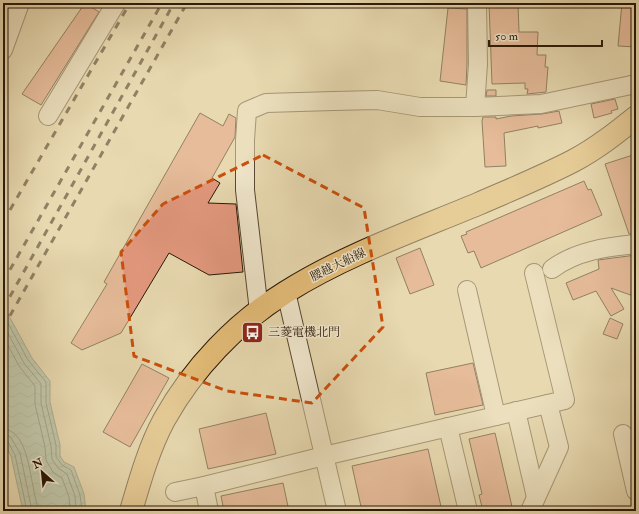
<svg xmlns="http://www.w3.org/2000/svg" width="639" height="514" font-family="'IM FELL Double Pica','Noto Serif JP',serif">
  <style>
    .water { fill: url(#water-waves); stroke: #6b7969 }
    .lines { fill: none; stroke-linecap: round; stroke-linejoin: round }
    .shore { stroke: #606959; stroke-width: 1 }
    .building { fill: #e4997f; stroke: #291807 }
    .minor-casing { stroke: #594831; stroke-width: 20 }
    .major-casing { stroke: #291807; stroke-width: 24 }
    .minor { stroke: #f0e6cc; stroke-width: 18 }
    .major { stroke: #e4bc78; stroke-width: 22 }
    .rail { stroke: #291807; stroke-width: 3; stroke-dasharray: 7 7; stroke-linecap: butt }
    .marked { fill: none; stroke: #cb4f0b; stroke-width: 3; stroke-dasharray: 8 5; stroke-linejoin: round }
    .labels { text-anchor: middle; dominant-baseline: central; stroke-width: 3; stroke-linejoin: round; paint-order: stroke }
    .street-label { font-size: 12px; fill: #291807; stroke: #f0e6cc }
    .poi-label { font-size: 12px; fill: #291807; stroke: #f0e6cc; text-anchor: start }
  </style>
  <defs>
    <pattern id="water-waves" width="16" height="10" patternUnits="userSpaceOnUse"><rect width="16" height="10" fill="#97baab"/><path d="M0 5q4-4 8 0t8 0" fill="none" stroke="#829f92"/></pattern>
  </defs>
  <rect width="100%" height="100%" fill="#e8d9b0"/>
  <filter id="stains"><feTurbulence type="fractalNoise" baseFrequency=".005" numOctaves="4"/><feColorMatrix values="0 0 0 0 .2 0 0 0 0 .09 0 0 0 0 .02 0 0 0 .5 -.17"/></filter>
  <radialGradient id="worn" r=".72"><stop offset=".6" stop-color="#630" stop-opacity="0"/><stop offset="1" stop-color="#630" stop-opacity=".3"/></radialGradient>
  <path class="water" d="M3,305l29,53 18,23v21l10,43v11l4,6 10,5 10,27 2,17h-63l-12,-55 -8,-15z"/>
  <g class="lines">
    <g class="shore">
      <path d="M3,314l25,46 18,22v21l10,42v12l6,8 9,5 9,25 2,16"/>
      <path d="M3,324l21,39 17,21v19l10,43 1,13 6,9 9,6 8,22 1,15"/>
      <path d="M3,336l16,30 16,20v18l10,43 1,13 7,12 9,6 7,19 1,14"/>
      <path d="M3,429c23,1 26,40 30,57 1,8 4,17 5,25"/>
      <path d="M3,435h4l4,3 9,15 12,58"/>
      <path d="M3,440l5,2 7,13 12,56"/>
    </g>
  </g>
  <g class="building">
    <path d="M85,3l14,9 -58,93 -19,-11z"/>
    <path d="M489,3h29l1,29h19l-1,23h9l-1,12h3l-2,25 -19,2 1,-5h-3v-6l-33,1z"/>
    <path d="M622,3h14v44l-18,-1z"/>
    <path d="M448,8l19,1v55l-1,21 -26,-4z"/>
    <path d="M487,90h9v6h-10z"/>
    <path d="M615,99l3,10 -7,2 1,2 -18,5 -3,-14z"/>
    <path d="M559,111l3,12 -24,5v-2l-34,7 2,33 -21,1 -3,-46 1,-4h13v2l15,-3 31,-2z"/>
    <path d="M200,113l23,13 6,-12 7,4 -1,19 -23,41 8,5 -12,20 28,1 7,68 -34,3 -40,-22 -48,80 -39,17 -11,-7 36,-59 -3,-2z"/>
    <path d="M636,154v80h-7l-24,-70z"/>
    <path d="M584,181l4,9 3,-1 11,26 -121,53 -7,-17 -6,2 -7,-17 6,-2 -1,-2z"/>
    <path d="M420,248l14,37 -24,9 -14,-36z"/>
    <path d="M636,255v42l-25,-9 13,21 -13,7 -15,-25 -23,9 -7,-17 33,-14 -1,-9z"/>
    <path d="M610,318l13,6 -6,15 -14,-5z"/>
    <path d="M473,363l10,42 -48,10 -9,-42z"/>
    <path d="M142,364l27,14 -39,69 -27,-15z"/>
    <path d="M266,413l10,41 -68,15 -9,-40z"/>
    <path d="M495,433l18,78h-30l-4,-16 3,-1 -13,-55z"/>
    <path d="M428,449l14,62h-80l-10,-45z"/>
    <path d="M283,483l6,28h-65l-3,-15z"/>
  </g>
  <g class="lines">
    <defs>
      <g id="minor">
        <path d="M3,50l17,-47"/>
        <path d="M475,107l3,-43 -1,-60"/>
        <path d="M48,116l68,-113"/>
        <path d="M552,269c24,-18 54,-22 84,-25"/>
        <path d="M467,290l29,126"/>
        <path d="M286,292l51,219"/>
        <path d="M259,311l-14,-121v-50l2,-29 19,-8 67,-2 44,-1 43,7h55l66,-3 95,-20"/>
        <path d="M516,411l20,86"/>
        <path d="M448,427l20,84"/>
        <path d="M623,434l13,57"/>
        <path d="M204,486l5,25"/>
        <path d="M175,492l29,-6 120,-30 241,-56 -31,-127"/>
        <path d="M530,511l29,-64 -11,-43"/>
      </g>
      <path id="major" d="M131,511c9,-31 18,-63 33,-91 29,-52 72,-97 122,-128 59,-37 127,-61 192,-88 32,-14 64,-27 95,-43 23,-12 43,-28 63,-44"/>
    </defs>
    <use href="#minor" class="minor-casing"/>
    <use href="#major" class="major-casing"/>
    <use href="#minor" class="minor"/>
    <use href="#major" class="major"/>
    <g class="rail">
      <path d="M3,222l127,-219"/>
      <path d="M3,282l159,-279"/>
      <path d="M3,309l171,-306"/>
      <path d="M3,328l184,-325"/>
    </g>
  </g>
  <path d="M0 0H639V514H0ZM263,155l101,53 19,119 -71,76 -85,-12 -93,-35 -13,-104 42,-48z" fill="#e8d9b0" fill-opacity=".55" fill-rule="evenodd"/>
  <path class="marked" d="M263,155l101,53 19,119 -71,76 -85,-12 -93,-35 -13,-104 42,-48z"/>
  <defs>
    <symbol id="bus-square" viewBox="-11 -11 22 22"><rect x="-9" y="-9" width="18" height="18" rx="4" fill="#8f2418" stroke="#f0e6cc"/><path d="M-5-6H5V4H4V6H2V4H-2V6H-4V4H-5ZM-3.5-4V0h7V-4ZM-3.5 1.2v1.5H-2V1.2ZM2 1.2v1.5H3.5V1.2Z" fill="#fff"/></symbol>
  </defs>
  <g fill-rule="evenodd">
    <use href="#bus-square" x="240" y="320" width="25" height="25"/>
  </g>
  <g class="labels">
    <g class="street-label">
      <text transform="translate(338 265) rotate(-26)">腰越大船線</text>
    </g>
    <g class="poi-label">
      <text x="268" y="332">三菱電機北門</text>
    </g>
  </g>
  <rect width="639" height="514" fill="none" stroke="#e8d9b0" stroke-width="16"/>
  <rect x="4" y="4" width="631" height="506" fill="none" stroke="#291807" stroke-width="2"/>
  <rect x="8" y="8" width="623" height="498" fill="none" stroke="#291807"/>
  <g transform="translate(42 472) rotate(333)" stroke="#f0e6cc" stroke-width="3" paint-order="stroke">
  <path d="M0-3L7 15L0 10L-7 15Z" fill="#291807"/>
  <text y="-6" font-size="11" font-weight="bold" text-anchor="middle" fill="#291807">N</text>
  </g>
  <path d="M489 40v6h113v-6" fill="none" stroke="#291807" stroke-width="2"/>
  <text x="495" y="40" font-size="12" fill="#291807" stroke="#f0e6cc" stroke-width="3" paint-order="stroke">50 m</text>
  <rect width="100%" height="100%" filter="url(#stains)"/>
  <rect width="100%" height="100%" fill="url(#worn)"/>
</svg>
